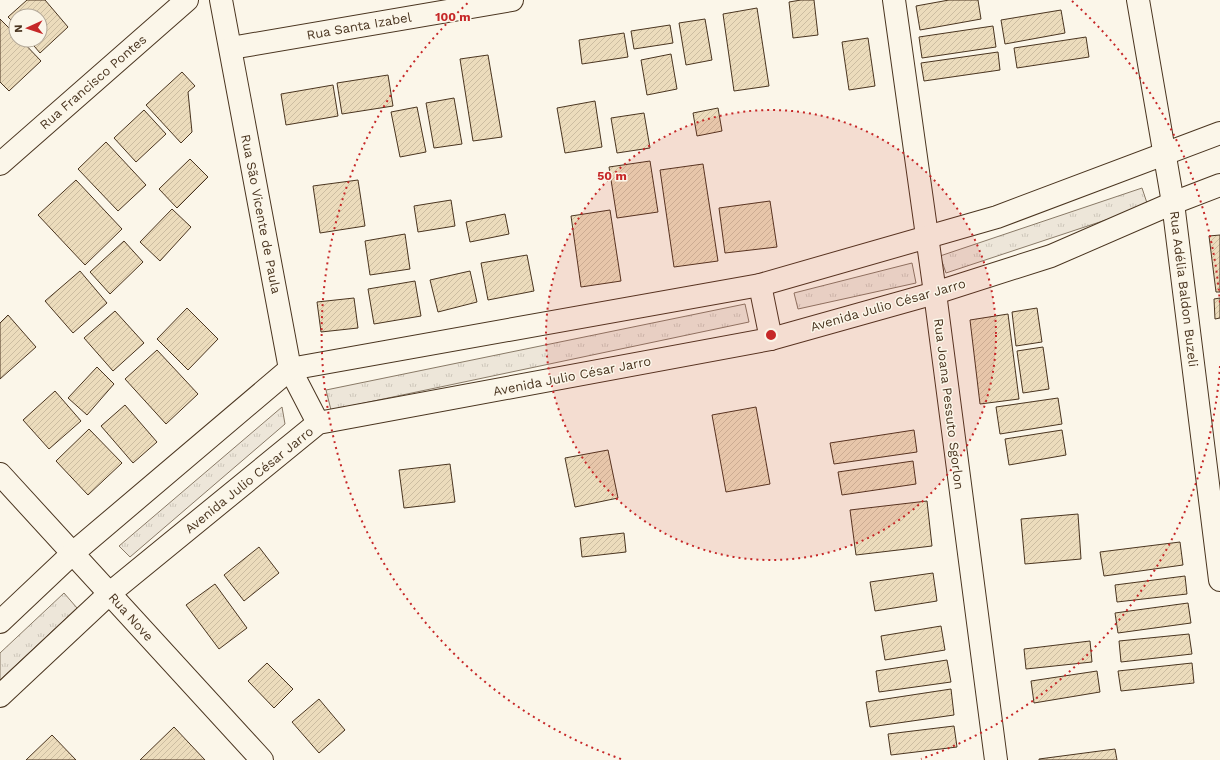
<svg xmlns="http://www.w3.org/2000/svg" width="1220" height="760" font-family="'Work Sans',sans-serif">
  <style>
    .grass { fill: url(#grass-tufts); stroke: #887966 }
    .building { fill: url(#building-hatch); stroke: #4a3520 }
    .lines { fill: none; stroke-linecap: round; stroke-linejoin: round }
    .minor-casing { stroke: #4a3520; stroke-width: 24 }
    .minor { stroke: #fbf6e9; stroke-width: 22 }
    .ring { fill: none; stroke: #c62828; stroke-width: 2; stroke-dasharray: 2 4 }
    .labels { text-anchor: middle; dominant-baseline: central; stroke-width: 3; stroke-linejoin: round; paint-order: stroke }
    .street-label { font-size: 13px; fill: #4a3520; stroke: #fbf6e9 }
    .centre { fill: #c62828; stroke: #fbf6e9; stroke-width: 2 }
    .ring-label { font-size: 12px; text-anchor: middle; font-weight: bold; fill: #c62828; stroke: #fbf6e9; stroke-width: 3; stroke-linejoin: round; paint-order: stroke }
  </style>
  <defs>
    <pattern id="grass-tufts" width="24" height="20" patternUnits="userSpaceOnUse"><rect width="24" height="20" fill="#ede6d9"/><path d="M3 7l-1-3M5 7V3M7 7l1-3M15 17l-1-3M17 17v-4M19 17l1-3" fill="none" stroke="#cdc6ba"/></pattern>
    <pattern id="building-hatch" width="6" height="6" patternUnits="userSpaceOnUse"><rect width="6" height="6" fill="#ecdcbc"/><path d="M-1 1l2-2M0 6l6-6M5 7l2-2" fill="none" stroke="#ccbda1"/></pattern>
  </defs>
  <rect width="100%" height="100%" fill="#fbf6e9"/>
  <g class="grass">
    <path d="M1142,188l6,18 -202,67 -6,-17z"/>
    <path d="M912,263l4,20 -118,26 -4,-16z"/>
    <path d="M745,304l4,18 -418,88 -5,-20z"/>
    <path d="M282,407l3,17 -155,133 -11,-11z"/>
    <path d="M64,593l13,15 -77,72v-27z"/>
  </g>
  <g class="building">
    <path d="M27,0h18l23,27 -28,26 -11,-13h11v-24h-24v9l-8,-8z"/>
    <path d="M801,0h13l4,35 -25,3 -4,-36z"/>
    <path d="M949,0h29l3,19 -61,11 -4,-24z"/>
    <path d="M757,8l12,78 -35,5 -11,-77z"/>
    <path d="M1061,10l4,23 -60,11 -4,-24z"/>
    <path d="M0,19l16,16v5h5l20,21 -32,30 -9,-9z"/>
    <path d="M705,19l7,41 -26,5 -7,-42z"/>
    <path d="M670,25l3,18 -39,6 -3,-18z"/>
    <path d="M993,26l3,21 -74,11 -3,-21z"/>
    <path d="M624,33l4,24 -46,7 -3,-24z"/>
    <path d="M1086,37l3,20 -72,11 -3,-20z"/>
    <path d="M868,38l7,48 -26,4 -7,-48z"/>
    <path d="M998,52l2,18 -76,11 -3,-18z"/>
    <path d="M671,54l6,35 -30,6 -6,-35z"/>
    <path d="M488,55l14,82 -29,4 -13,-82z"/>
    <path d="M182,72l13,14 -7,6 4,40 -11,11 -35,-38z"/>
    <path d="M388,75l5,31 -51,8 -5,-31z"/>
    <path d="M333,85l5,31 -52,9 -5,-31z"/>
    <path d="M454,98l8,46 -28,4 -8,-45z"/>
    <path d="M595,101l7,46 -37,6 -8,-45z"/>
    <path d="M417,107l9,45 -26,5 -9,-45z"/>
    <path d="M718,108l4,23 -25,5 -4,-23z"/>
    <path d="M144,110l22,24 -30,28 -22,-24z"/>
    <path d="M644,113l6,35 -33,5 -6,-35z"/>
    <path d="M106,142l40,43 -28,26 -40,-42z"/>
    <path d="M190,159l18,18 -31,31 -18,-19z"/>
    <path d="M650,161l8,51 -41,6 -8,-51z"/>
    <path d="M703,164l15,97 -44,6 -14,-97z"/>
    <path d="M76,180l46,49 -37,36 -47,-50z"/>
    <path d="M358,180l7,46 -45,7 -7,-47z"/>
    <path d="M451,200l4,26 -37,6 -4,-26z"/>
    <path d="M770,201l7,46 -52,6 -6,-45z"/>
    <path d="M172,209l19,18 -31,34 -20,-19z"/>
    <path d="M610,210l11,71 -40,6 -10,-71z"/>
    <path d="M505,214l4,20 -39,8 -4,-20z"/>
    <path d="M405,234l5,35 -40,6 -5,-34z"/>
    <path d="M1220,235v57h-4l-7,-56z"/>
    <path d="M124,241l19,21 -33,32 -20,-22z"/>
    <path d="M527,255l7,36 -46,9 -7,-37z"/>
    <path d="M80,271l27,32 -34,30 -28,-32z"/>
    <path d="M470,271l7,31 -39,10 -8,-32z"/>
    <path d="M415,281l6,35 -47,8 -6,-35z"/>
    <path d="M354,298l4,30 -37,4 -4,-30z"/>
    <path d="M1220,298v20l-5,1 -1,-20z"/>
    <path d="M187,308l31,31 -30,31 -31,-31z"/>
    <path d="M1037,308l5,34 -26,4 -4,-34z"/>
    <path d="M115,311l29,32 -31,28 -29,-33z"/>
    <path d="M1008,314l11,85 -39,5 -10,-84z"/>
    <path d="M8,315l28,32 -36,32v-56z"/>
    <path d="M1043,347l6,42 -26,4 -6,-42z"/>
    <path d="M157,350l41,44 -32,30 -41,-45z"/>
    <path d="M97,367l17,17 -27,31 -19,-17z"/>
    <path d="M55,391l26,30 -32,28 -26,-29z"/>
    <path d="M1058,398l4,26 -62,10 -4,-27z"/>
    <path d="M125,405l32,37 -24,21 -32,-37z"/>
    <path d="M756,407l14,77 -44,8 -14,-77z"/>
    <path d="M89,429l33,34 -34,32 -32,-34z"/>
    <path d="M914,430l3,22 -83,12 -4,-21z"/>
    <path d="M1062,430l4,25 -57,10 -4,-26z"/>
    <path d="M608,450l10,48 -43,9 -10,-49z"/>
    <path d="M913,461l3,23 -74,11 -4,-23z"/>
    <path d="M450,464l5,38 -51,6 -5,-38z"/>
    <path d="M927,501l5,45 -76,9 -6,-45z"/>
    <path d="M1078,514l3,45 -56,5 -4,-45z"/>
    <path d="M624,533l2,19 -44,5 -2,-19z"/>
    <path d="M1180,542l3,23 -79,11 -4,-24z"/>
    <path d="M259,547l20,26 -35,28 -20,-26z"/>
    <path d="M933,573l4,28 -62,10 -5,-29z"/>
    <path d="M1185,576l2,18 -70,8 -2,-17z"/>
    <path d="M215,584l32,44 -28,21 -33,-44z"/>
    <path d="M1188,603l3,20 -73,10 -3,-20z"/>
    <path d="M941,626l4,24 -60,10 -4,-24z"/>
    <path d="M1189,634l3,20 -71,8 -2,-21z"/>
    <path d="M1090,641l2,21 -66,7 -2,-20z"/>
    <path d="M947,660l4,22 -72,10 -3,-21z"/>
    <path d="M267,663l26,26 -19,19 -26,-27z"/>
    <path d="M1192,663l2,20 -73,8 -3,-20z"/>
    <path d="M1097,671l3,21 -66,11 -3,-22z"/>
    <path d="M951,689l3,26 -84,12 -4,-25z"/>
    <path d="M319,699l26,31 -26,23 -27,-31z"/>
    <path d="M954,726l3,21 -66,8 -3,-21z"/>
    <path d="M174,727l31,33h-65z"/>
    <path d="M52,735l24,25h-50z"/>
    <path d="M1115,749l2,11h-78v-1z"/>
  </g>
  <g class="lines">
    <defs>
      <g id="minor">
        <path d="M221,0l69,369 28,54"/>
        <path d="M894,0l41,293 61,467"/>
        <path d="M1138,0l35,203 47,377"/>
        <path d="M231,48l281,-48"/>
        <path d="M0,164l187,-164"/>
        <path d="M760,285l11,54"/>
        <path d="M0,474l262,286"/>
        <path d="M0,622l73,-69 217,-184 470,-84 237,-68 223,-84"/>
        <path d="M0,696l110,-103 208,-170 453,-84 164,-46 116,-37 122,-53 47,-18"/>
      </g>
    </defs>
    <use href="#minor" class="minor-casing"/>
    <use href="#minor" class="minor"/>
  </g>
  <circle cx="771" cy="335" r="225" fill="#c62828" fill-opacity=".12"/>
  <g class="ring">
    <circle cx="771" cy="335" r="225"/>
    <path d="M1220 366A450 450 0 0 1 921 759M621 759A450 450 0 0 1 470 1M1072 1A450 450 0 0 1 1220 304"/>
  </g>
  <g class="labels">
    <g class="street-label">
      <text transform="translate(359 26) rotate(-10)">Rua Santa Izabel</text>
      <text transform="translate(93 82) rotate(-41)">Rua Francisco Pontes</text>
      <text transform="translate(261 214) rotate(79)">Rua São Vicente de Paula</text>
      <text transform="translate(1184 289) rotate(83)">Rua Adélia Baldon Buzeli</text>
      <text transform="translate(888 305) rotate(-16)">Avenida Julio César Jarro</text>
      <text transform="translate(572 376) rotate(-11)">Avenida Julio César Jarro</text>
      <text transform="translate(949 404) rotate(83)">Rua Joana Pessuto Sgorlon</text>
      <text transform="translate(249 480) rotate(-39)">Avenida Julio César Jarro</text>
      <text transform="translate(131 617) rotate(48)">Rua Nove</text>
    </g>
  </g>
  <circle cx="771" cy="335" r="6" class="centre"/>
  <g class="ring-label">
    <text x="453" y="21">100 m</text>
    <text x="612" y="180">50 m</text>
  </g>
  <g transform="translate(28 28) rotate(267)"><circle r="19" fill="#fbf6e9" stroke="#b4a999"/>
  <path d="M0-3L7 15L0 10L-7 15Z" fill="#c62828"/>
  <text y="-6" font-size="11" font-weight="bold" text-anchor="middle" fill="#4a3520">N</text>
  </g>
</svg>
